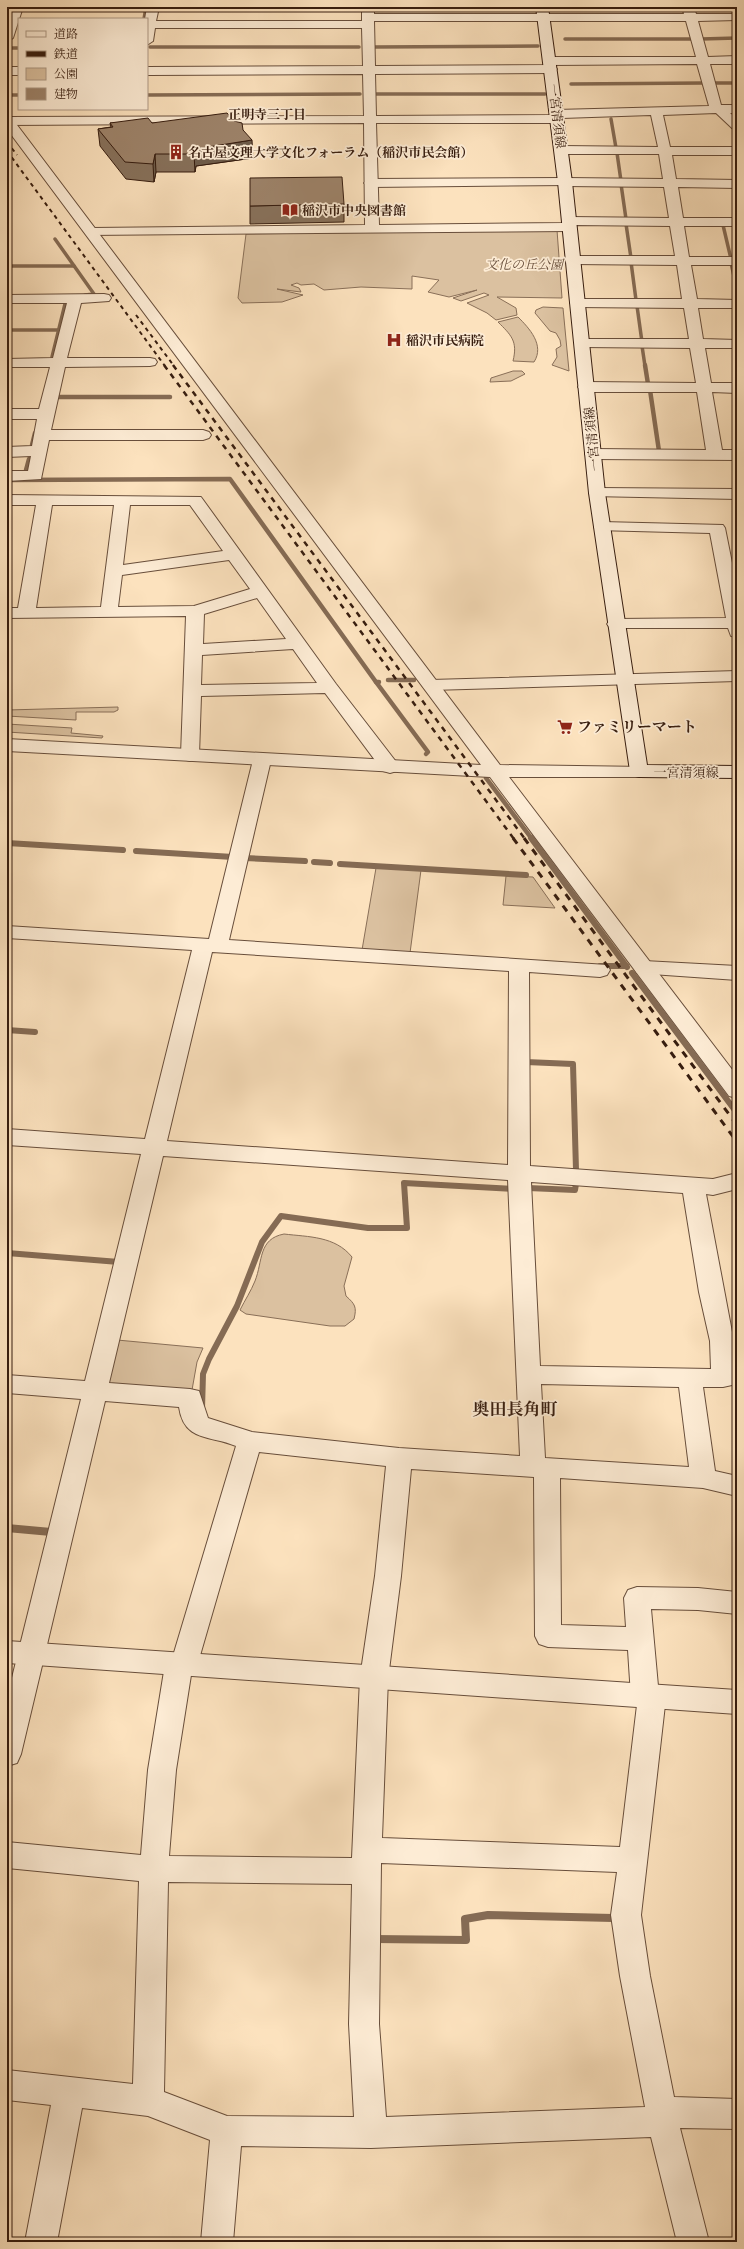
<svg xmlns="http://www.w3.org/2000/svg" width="744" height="2249" font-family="'IM FELL French Canon','Noto Serif JP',serif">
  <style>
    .green { fill: #dbc1a0; stroke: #896f58 }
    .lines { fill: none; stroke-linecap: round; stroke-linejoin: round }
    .stream-far3 { stroke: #856b54; stroke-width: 3.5 }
    .stream-far2 { stroke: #856b54; stroke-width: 4.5 }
    .stream-far1 { stroke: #856b54; stroke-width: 6 }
    .stream { stroke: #856b54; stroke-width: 8 }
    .minor-casing { stroke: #684e3b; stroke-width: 2 }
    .tertiary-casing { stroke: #684e3b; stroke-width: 2 }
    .secondary-casing { stroke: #371d0f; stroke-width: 2 }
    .minor { fill: #fdecd5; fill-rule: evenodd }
    .tertiary { fill: #fdecd5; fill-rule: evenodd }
    .secondary { fill: #fdecd5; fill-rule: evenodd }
    .rail-far2 { stroke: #371d0f; stroke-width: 2; stroke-dasharray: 4 4; stroke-linecap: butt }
    .rail-far1 { stroke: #371d0f; stroke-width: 2.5; stroke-dasharray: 5.5 5.5; stroke-linecap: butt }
    .rail { stroke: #371d0f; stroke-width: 3; stroke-dasharray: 7 7; stroke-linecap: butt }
    .wall { fill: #87715b; stroke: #371d0f }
    .shaded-wall { fill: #6e5c4a; stroke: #371d0f }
    .building { fill: #9d836a; stroke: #371d0f }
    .labels { text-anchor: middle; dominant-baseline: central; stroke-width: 3.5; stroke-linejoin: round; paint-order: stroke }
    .far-neighbourhood-label { font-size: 13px; font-weight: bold; fill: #371d0f; stroke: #fdecd5 }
    .far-street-label { font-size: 13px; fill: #371d0f; stroke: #fdecd5 }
    .far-poi-label { font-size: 13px; font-weight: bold; fill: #371d0f; stroke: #fdecd5; text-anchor: start }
    .far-park-label { font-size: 13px; font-style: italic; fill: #684e3a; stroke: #fdecd5 }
    .poi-label { font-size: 15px; font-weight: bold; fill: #371d0f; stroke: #fdecd5; text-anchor: start }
    .quarter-label { font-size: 17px; font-weight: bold; fill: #371d0f; stroke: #fdecd5 }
  </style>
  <rect width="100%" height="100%" fill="#fce2be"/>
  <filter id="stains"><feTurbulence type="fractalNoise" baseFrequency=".005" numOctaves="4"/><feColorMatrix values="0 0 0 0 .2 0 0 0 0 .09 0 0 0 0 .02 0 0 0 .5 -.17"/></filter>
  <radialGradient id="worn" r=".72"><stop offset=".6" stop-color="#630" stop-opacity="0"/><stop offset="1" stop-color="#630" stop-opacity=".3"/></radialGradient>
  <g class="green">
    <path d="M557,230l5,68 -65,-1 19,11 1,7 -21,5 -9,-7 -20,-10 22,-8 -5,-2 -23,8 -8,-3 24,-8 -28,7 -21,-5 11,-12 -27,-4v13l-51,-2 -37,3 -10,-6 -13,1 -4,-2 -6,2 8,3 2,4 -24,-3 26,6 -21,7 -40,1 -4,-5 8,-64z"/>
    <path d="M543,307l20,1 6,63 -17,-6 5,-8 -1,-8 5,-3 -1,-6 -4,-7 -6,-2 -15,-18 1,-3z"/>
    <path d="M518,317c11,11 27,28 16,45l-21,-1c5,-20 -2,-26 -15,-39z"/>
    <path d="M513,371h9l3,3 -14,7 -21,1 1,-4z"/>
    <path d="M118,707v3l-4,2h-38v8l-69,-4v-6z"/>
    <path d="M7,724l65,4 -1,5 32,3 -1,2 -95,-6z"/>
    <path d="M376,868l45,2 -11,83 -48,-3z"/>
    <path d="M506,876l27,1 22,31 -52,-3z"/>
    <path d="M284,1234c25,3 51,2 68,23l-8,29 2,10c9,8 11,11 8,23l-9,7h-15l-84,-12 -6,-4c5,-10 11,-19 15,-29 8,-20 3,-42 29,-47z"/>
    <path d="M117,1340l86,8 -6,14 -5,28 -86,-2z"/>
  </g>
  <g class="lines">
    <g class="stream-far3">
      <path d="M144,19l2,-12"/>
      <path d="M565,39h126"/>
      <path d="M701,39l36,-1"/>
      <path d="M150,47h209"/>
      <path d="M373,47l165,-1"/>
      <path d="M8,48h11"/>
      <path d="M714,83h23"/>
      <path d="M571,84l133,-1"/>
      <path d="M375,94h170"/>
      <path d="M7,95h12"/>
      <path d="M147,95l213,-1"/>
      <path d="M611,119l5,29"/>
      <path d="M617,153l4,28"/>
      <path d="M621,184l5,35"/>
      <path d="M626,224l5,34"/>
      <path d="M723,225l8,34"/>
      <path d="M55,239l39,55 -9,1"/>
      <path d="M631,262l5,38"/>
      <path d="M731,263l6,26"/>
      <path d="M7,266h67"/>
      <path d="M637,306l5,36"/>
      <path d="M7,330h52"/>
      <path d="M642,346l3,20"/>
      <path d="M52,357l13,-53"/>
    </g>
    <g class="stream-far2">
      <path d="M645,365l3,19"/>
      <path d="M650,390l9,61"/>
      <path d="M57,397h113"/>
      <path d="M32,445l3,-12"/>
      <path d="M26,470l3,-11"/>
      <path d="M7,480l223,-1 146,203"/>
      <path d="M388,680h26"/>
      <path d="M379,682h-3l52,70 -2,2"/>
      <path d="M486,778l46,61"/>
    </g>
    <g class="stream-far1">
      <path d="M531,838l96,129"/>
      <path d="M7,843l116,7"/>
      <path d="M136,851l97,6"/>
      <path d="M245,858l60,3"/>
      <path d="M314,862l16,1"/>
      <path d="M340,864l186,11"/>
      <path d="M600,966h26"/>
      <path d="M632,973l105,140"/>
      <path d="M7,1030l28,2"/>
      <path d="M526,1058v4l47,2 3,106"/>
      <path d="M528,1188l47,2 1,-6"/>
      <path d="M7,1253l112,9"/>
      <path d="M202,1409l1,-35 6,-15 28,-53 25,-64 19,-26 87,12h39l-3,-45 109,6"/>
    </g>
    <g class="stream">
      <path d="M7,1528l44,4"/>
      <path d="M374,1939l92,1 -1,-21 23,-4 125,3"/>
    </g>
    <defs>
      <g id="minor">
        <path d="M11,7h12l-10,31 -6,4v-22z"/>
        <path d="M147,7h12l-3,14h206v-14h12v7h310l-2,-7h12l2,7h41v6l-39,1 10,36 29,-1v8h-27l11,41h16v8h-7l7,6v11l-4,-1 -17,-16 -53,2 7,32h67v8h-65l4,24 61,1v8l-59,-1 5,31h54v8h-53l5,31h48v8h-46l6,34 40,1v8h-39l5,31 34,1v8h-32l6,35h26v10l-25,-1 10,58h15v10l-144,-1 -6,-2 -2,-3 2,-3 6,-2 113,1 -9,-58h-111l-5,-2 -3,-3 3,-3 5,-2 110,1 -6,-35 -108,-1 -7,-4 7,-4h107l-5,-31 -107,-1 -7,-4 7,-4h105l-5,-34 -104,-1 -7,-4 7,-4h102l-5,-30 -96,-1v5l-5,1 -482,4 -2,-3 2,-3 5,-1 273,-3 -1,-102 -357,2 1,-8 356,-1 -1,-42 -216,1v-8l216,-1 -1,-38h-207l-2,13 -6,4v-26h-2zM374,21h312l10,36h-146l-6,4 6,4 147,-1 12,42 -153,4 -4,1 -1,4 -175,1 -1,-42 176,-1 6,-4 -6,-4 -176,1zM651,115l7,32 -97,-1 -6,4 6,4h98l4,25 -98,-1 -7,4 7,4 99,1 5,31 -100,-1 -5,1 -2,3 2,2 -185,2 -3,-102h181l4,-1 1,-4z"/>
        <rect x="7" y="67" width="12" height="8"/>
        <path d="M104,294l5,1 2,3 -2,3 -28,2 -14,55h83l5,1 2,3 -2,3 -5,1 -85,1 -14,63h152l6,2 2,3 -2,3 -6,2h-154l-8,39 -34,2v-10h21l3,-15 -24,1v-10l25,-1 5,-27h-30v-10h32l11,-42h-43v-8l46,-1 14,-55h-60v-8z"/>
        <path d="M597,488l140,1v10l-146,-3 -2,-3 2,-3z"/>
        <path d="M7,495l194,2 135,187 61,79 2,4 -2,4 -7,2 -7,-2 -58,-78 -124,3 -2,59 -2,4 -7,2 -7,-2 -2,-4 5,-139 -179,2v-10h11l18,-103h-29zM52,505h62l-13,102 -65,1zM130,505h60l33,46 -100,14zM229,560l21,29 -56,17 -76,1 4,-32zM257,598l29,41 -83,5 1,-30zM293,649l24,34 -116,2 1,-30z"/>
        <path d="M602,522l121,3 2,3 12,60v49l-6,-1 -3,-8h-118l-3,-4 3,-4 6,-1 110,-1 -16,-85 -114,-3 -2,-3 2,-3z"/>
        <path d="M737,671v10l-306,9 -6,-1 -3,-4 3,-4 6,-1z"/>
        <path d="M262,754l7,2 2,4 -42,180 378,25 3,5 -3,5 -7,2 -71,-5 1,194 183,13 24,-6v16l-24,6 -7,-1 26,138h5l-2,46 -3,7 -9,2h-20l12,84 22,5v20l-34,-8 -143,-10 1,147 65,2 -2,-29 4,-8 9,-3 61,1 39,4v22l-39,-4 -47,-1 7,77 4,2 4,8 -25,219 9,61 24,121 63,2v30l-57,-1 29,114h-32l-26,-105 -280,11 -130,-2 -8,96h-32l9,-102 -62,-24 -66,-8 -25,134h-32l26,-137 -44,-5v-30l126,14 6,-203 -132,-13v-26l134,13 7,-85 17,-105 4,-8 4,-1 63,-210c-26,-11 -52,-4 -57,-39l-74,-6 -84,353 -4,9 -10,3v-68l74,-299 -74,-6v-18l78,6 56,-227 -134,-9v-16l138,10 47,-189 -185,-12v-12l202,13 44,-179 2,-4zM212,952l297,19 -1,194 -341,-24zM163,1156l345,24 12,276 -121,-8 -147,-16 -44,-14 -9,-27 -9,-2 -81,-6zM531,1182l152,11 16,99 11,49 1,28 -171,-3zM541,1384l138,3 10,80 -144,-9zM259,1452l127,14 -11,110 -15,102 -8,180 -183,-2 7,-86 15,-95 6,-9zM411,1469l123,8 1,159 4,8 9,3 80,3 3,46 6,9 -17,142 -238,-9 6,-160 13,-102zM381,1863l236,9 -6,43 9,61 25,131 -259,10 -7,-93zM168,1882l184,2 -3,140 5,93 -127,-1 -63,-24z"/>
        <path d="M644,961l93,5v14l-100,-7 -3,-5 3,-5z"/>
      </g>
      <g id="tertiary">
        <path d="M7,116l4,1 489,648 146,2 2,4 -2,4 -7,2h-130l228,299v22l-8,-2 -239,-319 -483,-26v-12l474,26 -474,-636z"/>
        <path d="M565,178l7,4 -2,3 -199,2 -7,-4 7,-4z"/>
        <path d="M7,1641l730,49v24l-730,-51z"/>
      </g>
      <path id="secondary" d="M536,7h12l24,175 33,311 42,272 90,1v12l-98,-1 -7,-2 -2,-4 -41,-278 -31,-311z"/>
    </defs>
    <use href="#minor" class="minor-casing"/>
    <use href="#tertiary" class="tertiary-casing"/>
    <use href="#secondary" class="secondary-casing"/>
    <use href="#minor" class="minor"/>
    <use href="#tertiary" class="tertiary"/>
    <use href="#secondary" class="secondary"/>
    <g class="rail-far2">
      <path d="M7,142l10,13"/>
      <path d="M7,151l158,215"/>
      <path d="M136,315l38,51"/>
    </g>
    <g class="rail-far1">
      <path d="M164,365l350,474"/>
      <path d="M173,365l352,474"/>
    </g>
    <g class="rail">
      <path d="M513,838l224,304"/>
      <path d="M524,838l213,287"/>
    </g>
  </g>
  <g class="wall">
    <path d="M110,123h42l91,7 10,28 -57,8 -1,6h-39l-2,10 -28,-3 -26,-33 -2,-17 13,-2z"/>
    <path d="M344,204v18l-94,2v-18z"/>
  </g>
  <g class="shaded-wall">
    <path d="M252,140l1,18 -57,8 -1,6 -1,-18 1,-5z"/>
    <path d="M155,154l1,18 -2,10 -1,-18z"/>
  </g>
  <g class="building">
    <path d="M227,113l7,8 8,2 1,7 9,10 -57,9 -1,5h-39l-2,10 -28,-2 -27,-33 15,-2 -3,-4 38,-5 4,5z"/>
    <path d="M342,177l2,27 -94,2v-28z"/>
  </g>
  <defs>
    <symbol id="building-bare" viewBox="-9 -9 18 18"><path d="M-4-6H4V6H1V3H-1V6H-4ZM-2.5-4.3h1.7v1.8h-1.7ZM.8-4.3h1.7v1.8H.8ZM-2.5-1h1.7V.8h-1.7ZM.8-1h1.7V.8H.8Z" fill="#8f2418" stroke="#fdecd5" stroke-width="2.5" paint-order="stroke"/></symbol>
    <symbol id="library-bare" viewBox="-9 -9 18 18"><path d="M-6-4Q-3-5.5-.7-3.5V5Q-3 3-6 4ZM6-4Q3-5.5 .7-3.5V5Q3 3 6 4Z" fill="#8f2418" stroke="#fdecd5" stroke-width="2.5" paint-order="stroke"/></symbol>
    <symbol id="hospital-bare" viewBox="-9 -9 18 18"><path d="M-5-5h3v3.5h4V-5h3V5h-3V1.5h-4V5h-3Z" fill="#8f2418" stroke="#fdecd5" stroke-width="2.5" paint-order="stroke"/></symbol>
    <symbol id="supermarket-bare" viewBox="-9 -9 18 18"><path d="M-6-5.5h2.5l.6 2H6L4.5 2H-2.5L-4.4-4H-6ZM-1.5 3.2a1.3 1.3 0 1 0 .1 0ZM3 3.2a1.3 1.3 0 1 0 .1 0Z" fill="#8f2418" stroke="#fdecd5" stroke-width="2.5" paint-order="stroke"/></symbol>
  </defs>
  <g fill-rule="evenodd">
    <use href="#building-bare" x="165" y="141" width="22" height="22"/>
    <use href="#library-bare" x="279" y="199" width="22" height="22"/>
    <use href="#hospital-bare" x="383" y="329" width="22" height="22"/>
    <use href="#supermarket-bare" x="554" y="716" width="22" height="22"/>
  </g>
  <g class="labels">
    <g class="far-neighbourhood-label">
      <text x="267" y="114">正明寺三丁目</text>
    </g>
    <g class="far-street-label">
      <text transform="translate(557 116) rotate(83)">一宮清須線</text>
      <text transform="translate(592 439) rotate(-96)">一宮清須線</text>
      <text x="686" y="772">一宮清須線</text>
    </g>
    <g class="far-poi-label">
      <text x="188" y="152">名古屋文理大学文化フォーラム（稲沢市民会館）</text>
      <text x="302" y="210">稲沢市中央図書館</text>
      <text x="406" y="340">稲沢市民病院</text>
    </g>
    <g class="far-park-label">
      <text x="524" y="264">文化の丘公園</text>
    </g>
    <g class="poi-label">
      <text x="577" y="727">ファミリーマート</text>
    </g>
    <g class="quarter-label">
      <text x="515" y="1409">奥田長角町</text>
    </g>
  </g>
  <rect width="744" height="2249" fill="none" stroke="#fce2be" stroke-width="24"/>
  <rect x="8" y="8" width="728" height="2233" fill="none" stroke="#371d0f" stroke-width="2"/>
  <rect x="12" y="12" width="720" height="2225" fill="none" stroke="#371d0f"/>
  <rect x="18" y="18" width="130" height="92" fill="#fdecd5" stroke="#ae9986"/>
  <rect x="26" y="31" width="20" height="6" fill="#fdecd5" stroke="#ae9986"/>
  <text x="54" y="38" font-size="12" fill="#371d0f">道路</text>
  <rect x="26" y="51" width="20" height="6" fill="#371d0f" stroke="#ae9986"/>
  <text x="54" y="58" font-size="12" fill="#371d0f">鉄道</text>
  <rect x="26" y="68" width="20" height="12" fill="#dbc1a0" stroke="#ae9986"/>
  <text x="54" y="78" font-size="12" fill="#371d0f">公園</text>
  <rect x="26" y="88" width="20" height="12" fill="#9d836a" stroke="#ae9986"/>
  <text x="54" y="98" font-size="12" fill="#371d0f">建物</text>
  <rect width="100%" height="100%" filter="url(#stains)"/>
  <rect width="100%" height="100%" fill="url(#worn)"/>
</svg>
